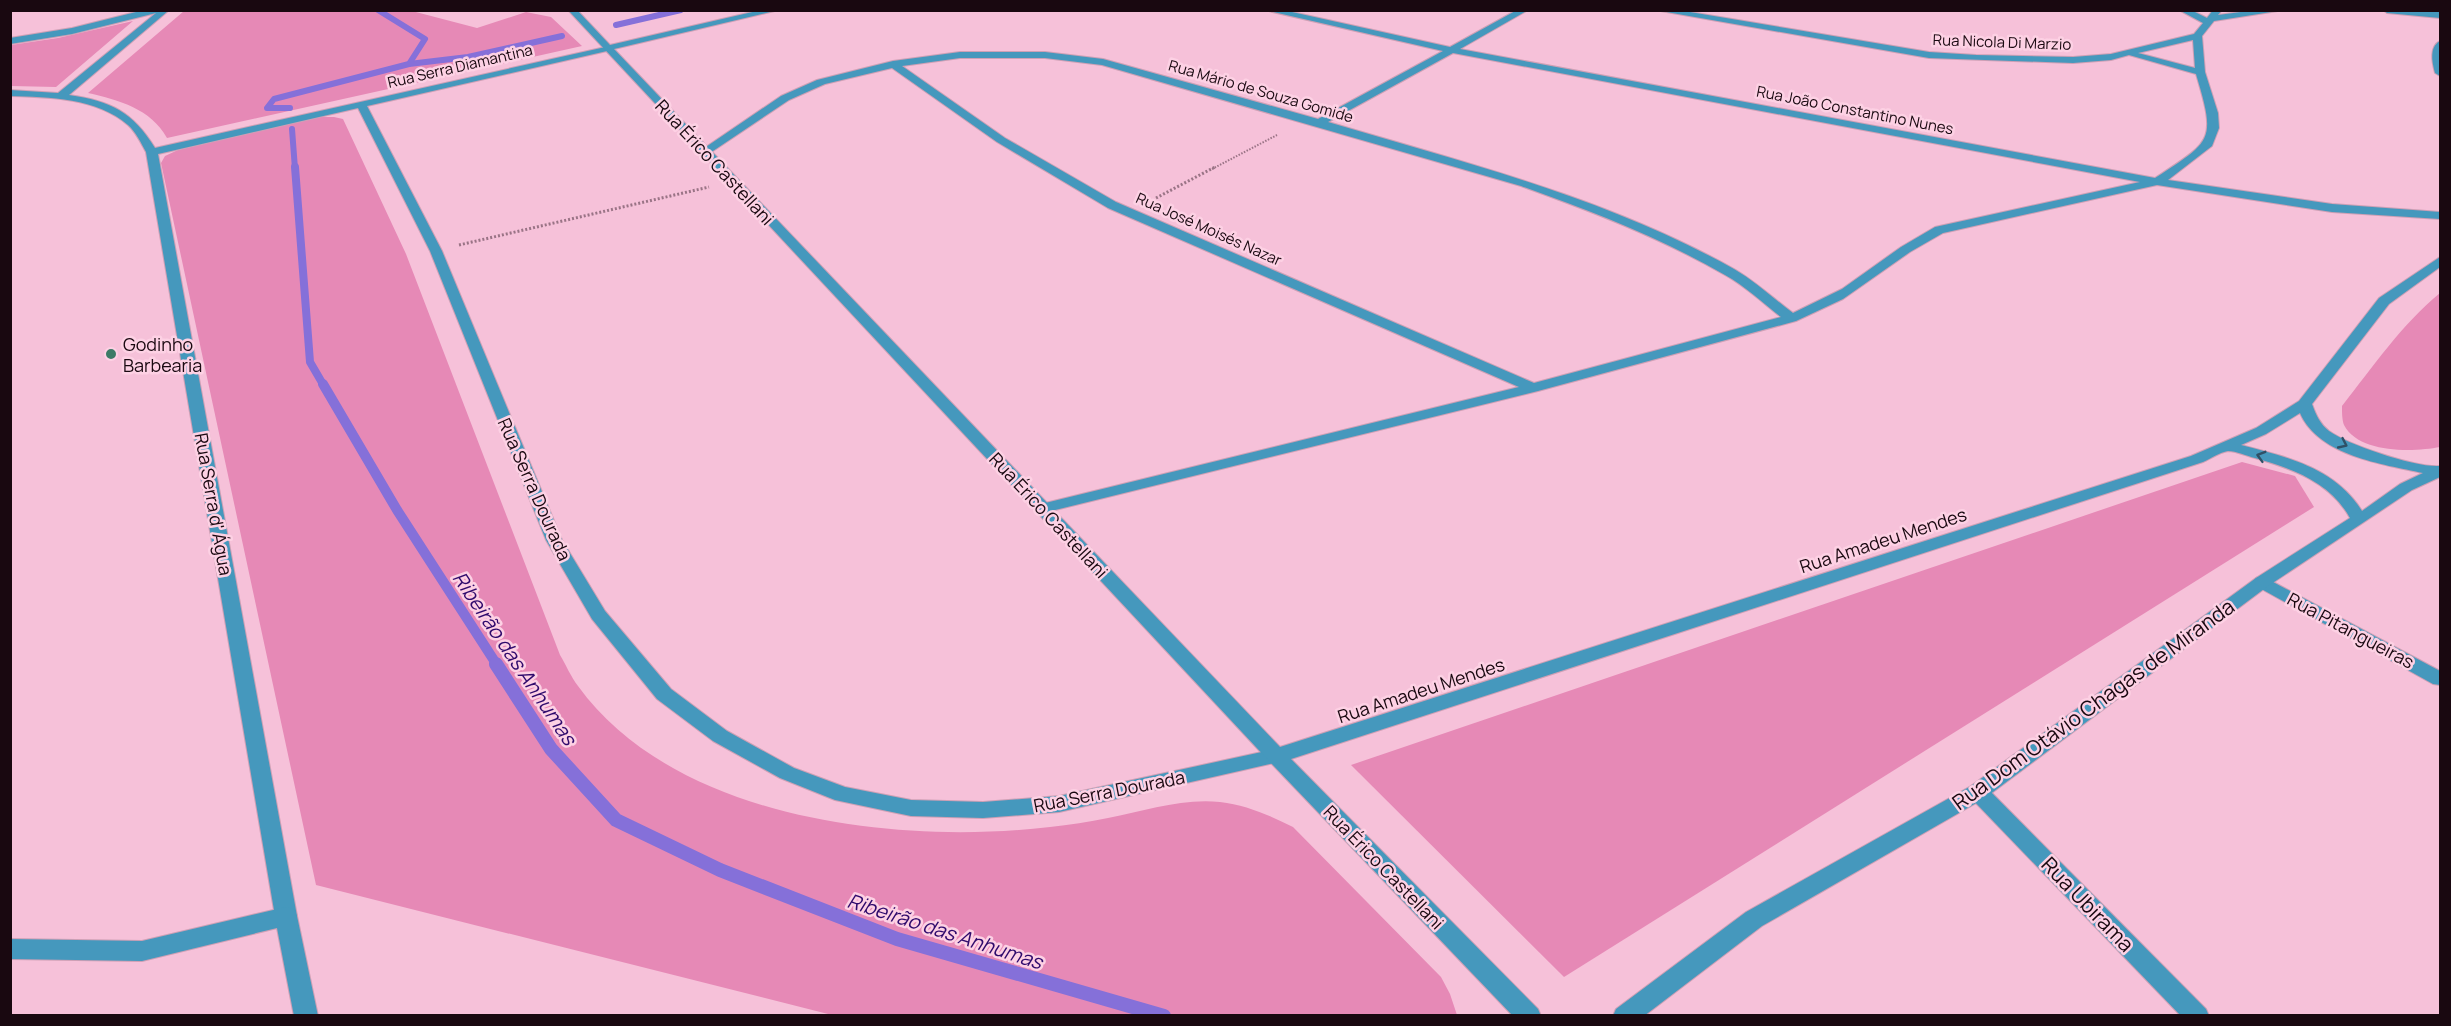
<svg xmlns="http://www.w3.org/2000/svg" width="2451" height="1026" font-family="Manrope,sans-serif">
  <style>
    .green { fill: #e689b6 }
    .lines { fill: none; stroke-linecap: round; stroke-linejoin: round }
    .stream-far3 { stroke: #8570d9; stroke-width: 6 }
    .stream-far2 { stroke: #8570d9; stroke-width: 8 }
    .stream-far1 { stroke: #8570d9; stroke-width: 10 }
    .stream { stroke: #8570d9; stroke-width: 14 }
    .minor-casing { stroke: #cea0b5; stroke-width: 2 }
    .tertiary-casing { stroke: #cea0b5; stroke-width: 2 }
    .path-far1 { stroke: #9a7486; stroke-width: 2; stroke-dasharray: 1.5 1.5; stroke-linecap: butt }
    .path { stroke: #9a7486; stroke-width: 3; stroke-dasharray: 2 2; stroke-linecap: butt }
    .minor { fill: #4598bd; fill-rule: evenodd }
    .tertiary { fill: #4598bd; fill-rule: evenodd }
    .oneway { stroke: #2f5066 }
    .poi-dot { fill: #3c7a66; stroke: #fdd1e4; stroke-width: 2 }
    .labels { text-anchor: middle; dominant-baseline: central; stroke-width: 5; stroke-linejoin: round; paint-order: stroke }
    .far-street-label { font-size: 15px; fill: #190810; stroke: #fdd1e4 }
    .street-label { font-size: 18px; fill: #190810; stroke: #fdd1e4 }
    .poi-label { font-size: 18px; fill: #190810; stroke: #fdd1e4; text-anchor: start }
    .water-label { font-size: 20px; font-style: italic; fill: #2f0a6c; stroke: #fdd1e4 }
    .near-street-label { font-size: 21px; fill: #190810; stroke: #fdd1e4 }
  </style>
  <rect width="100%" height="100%" fill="#f6c1d9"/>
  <g class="green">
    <path d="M184,11h228l65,17 49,-16 25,5 31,29 -415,92c-16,-29 -48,-38 -79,-45z"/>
    <path d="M133,21l-77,66 -45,-1v-41l47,-7z"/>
    <path d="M317,117h17l9,2 63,135 154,401c6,10 11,22 18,31 97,134 320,159 472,141 19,-2 39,-5 58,-9 37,-7 74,-20 112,-16 26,3 49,13 73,25l148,150 9,17 7,21h-625l-516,-130 -155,-722 4,-7 13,-6z"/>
    <path d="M2440,293v154c-26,5 -81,7 -96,-22 -2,-5 -2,-13 -2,-19 30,-38 60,-82 98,-113z"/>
    <path d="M2242,462l53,14 19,31 -750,470 -213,-212z"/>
  </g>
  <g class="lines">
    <g class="stream-far3">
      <path d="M616,25l65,-15"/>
      <path d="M409,64l59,-7 94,-21"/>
      <path d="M290,108h-23l7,-9 135,-35 16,-25 -47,-29"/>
      <path d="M292,129l3,40"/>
    </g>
    <path class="stream-far2" d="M295,167l15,195 14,24"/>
    <path class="stream-far1" d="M323,384l74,126 100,155"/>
    <path class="stream" d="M496,664l55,85 65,71 104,50 177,69 267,77"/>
    <defs>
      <g id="minor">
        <path d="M144,10l24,1 -99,84c42,6 64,17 86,53l455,-102 2,2 -5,3 -240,55 75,145 120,289 43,71 66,78 56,42 67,37 51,19 66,13 72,2 76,-6 217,-47 7,2 3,5 -3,5 -224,51 -76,6 -72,-2 -76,-16 -55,-22 -67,-37 -56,-42 -65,-80 -46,-79 -116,-289 -72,-143 -200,46 139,762 -3,7 -8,2 -8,-2 -3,-7 -129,-764c-5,-9 -10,-20 -18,-27 -31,-27 -79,-28 -118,-29v-6l48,3 98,-80 -84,21 -62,10v-6l62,-10z"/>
        <path d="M1264,10h19l167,37 67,-37h11l-68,39 695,129c58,-38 61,-37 41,-104l-67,-19 -18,5 -38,3 -144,-5 -274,-48h23l251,42 47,3 97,2 38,-3 83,-20 9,-11 -24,-13h12l16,8 6,-8h9l-4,5 38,-5h28l-70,11 -12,15 3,36 13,41 1,15 -7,18 -44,34 164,24 108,8v7l-108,-7 -175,-27 -214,48 -33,19 -67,47 -47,22 -258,70 -495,122 -6,-2 -2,-3 2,-3 482,-118 -411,-179 -111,-66 -105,-74 -67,16 -36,16 -79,53 -4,1 -6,-3 81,-55 36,-16 76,-19 67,-9h85l58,7 215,60 125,-68zM2193,40l2,28 -57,-15zM1453,53l687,129 -205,45 -34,20 -59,42 -49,24c-19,-14 -38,-32 -59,-44 -127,-71 -268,-106 -406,-147zM960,58h85l57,7 419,121c70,25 140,52 204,89 20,11 38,28 56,42l-247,66 -418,-181 -111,-64 -103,-72z"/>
        <path d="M2262,576l178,95v14l-7,-1 -177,-98 -3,-4 3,-4z"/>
        <path d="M1978,784l7,2 221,223 3,7h-28l-210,-218 -3,-6 3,-6z"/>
      </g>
      <g id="tertiary">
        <path d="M568,10h9l33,35 151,-35h18l-165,39 666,698 911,-291 65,-28 43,-27 80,-103 61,-41v10l-51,37 -77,100c4,11 8,20 17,27 19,14 88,37 111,35v11l-28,13 -144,96 -283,212 -223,128 -118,90h-31l3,-7 130,-97 225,-126 285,-208 94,-60c-20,-36 -57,-49 -95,-60 -8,-2 -19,-7 -27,-7 -8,1 -18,8 -25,11l-912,297 247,250 3,7h-28l-244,-255zM2300,413c19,43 82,51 123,60l-23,11 -38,27c-27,-43 -75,-54 -121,-66l25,-11z"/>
        <path d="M2383,10l57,2v6l-53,-5z"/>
        <path d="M2440,41v35l-5,-3c-3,-11 -6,-26 5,-32z"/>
        <path d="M286,907l8,2 3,7 21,100h-24l-17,-88 -135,33 -132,-2v-20l132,2z"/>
      </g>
    </defs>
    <use href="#minor" class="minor-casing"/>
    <use href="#tertiary" class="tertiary-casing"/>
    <path class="path-far1" d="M1212,169l65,-34"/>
    <g class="path">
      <path d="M1156,198l59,-31"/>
      <path d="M459,245l250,-58"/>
    </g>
    <use href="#minor" class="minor"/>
    <use href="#tertiary" class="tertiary"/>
  </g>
  <defs><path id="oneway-chevron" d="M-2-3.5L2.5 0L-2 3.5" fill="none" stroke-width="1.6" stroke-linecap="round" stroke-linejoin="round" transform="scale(1.5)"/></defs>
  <g class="oneway">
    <use href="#oneway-chevron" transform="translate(2343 444) rotate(25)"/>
    <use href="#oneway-chevron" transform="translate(2261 456) rotate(-164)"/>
  </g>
  <circle class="poi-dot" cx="111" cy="354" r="6"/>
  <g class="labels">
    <g class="far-street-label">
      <text transform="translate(2002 42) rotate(2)">Rua Nicola Di Marzio</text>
      <text transform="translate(460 66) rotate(-13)">Rua Serra Diamantina</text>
      <text transform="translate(1261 91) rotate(16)">Rua Mário de Souza Gomide</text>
      <text transform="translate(1855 110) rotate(11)">Rua João Constantino Nunes</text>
      <text transform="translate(1209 229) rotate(24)">Rua José Moisés Nazar</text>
    </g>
    <g class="street-label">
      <text transform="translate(715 162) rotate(47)">Rua Érico Castellani</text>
      <text transform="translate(535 489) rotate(66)">Rua Serra Dourada</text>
      <text transform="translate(214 504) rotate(80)">Rua Serra d' Água</text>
      <text transform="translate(1049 515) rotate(47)">Rua Érico Castellani</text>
      <text transform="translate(1883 540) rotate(-18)">Rua Amadeu Mendes</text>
      <text transform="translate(2351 630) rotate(28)">Rua Pitangueiras</text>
      <text transform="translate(1421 690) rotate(-18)">Rua Amadeu Mendes</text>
      <text transform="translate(1109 791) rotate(-11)">Rua Serra Dourada</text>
      <text transform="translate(1384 867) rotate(46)">Rua Érico Castellani</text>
    </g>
    <g class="poi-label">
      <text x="123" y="344">Godinho<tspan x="123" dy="21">Barbearia</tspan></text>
    </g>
    <g class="water-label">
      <text transform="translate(515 658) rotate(56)">Ribeirão das Anhumas</text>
      <text transform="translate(945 931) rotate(18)">Ribeirão das Anhumas</text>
    </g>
    <g class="near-street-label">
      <text transform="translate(2093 704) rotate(-36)">Rua Dom Otávio Chagas de Miranda</text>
      <text transform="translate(2088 904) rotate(46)">Rua Ubirama</text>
    </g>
  </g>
  <rect width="2451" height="1026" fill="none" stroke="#190810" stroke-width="24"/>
</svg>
